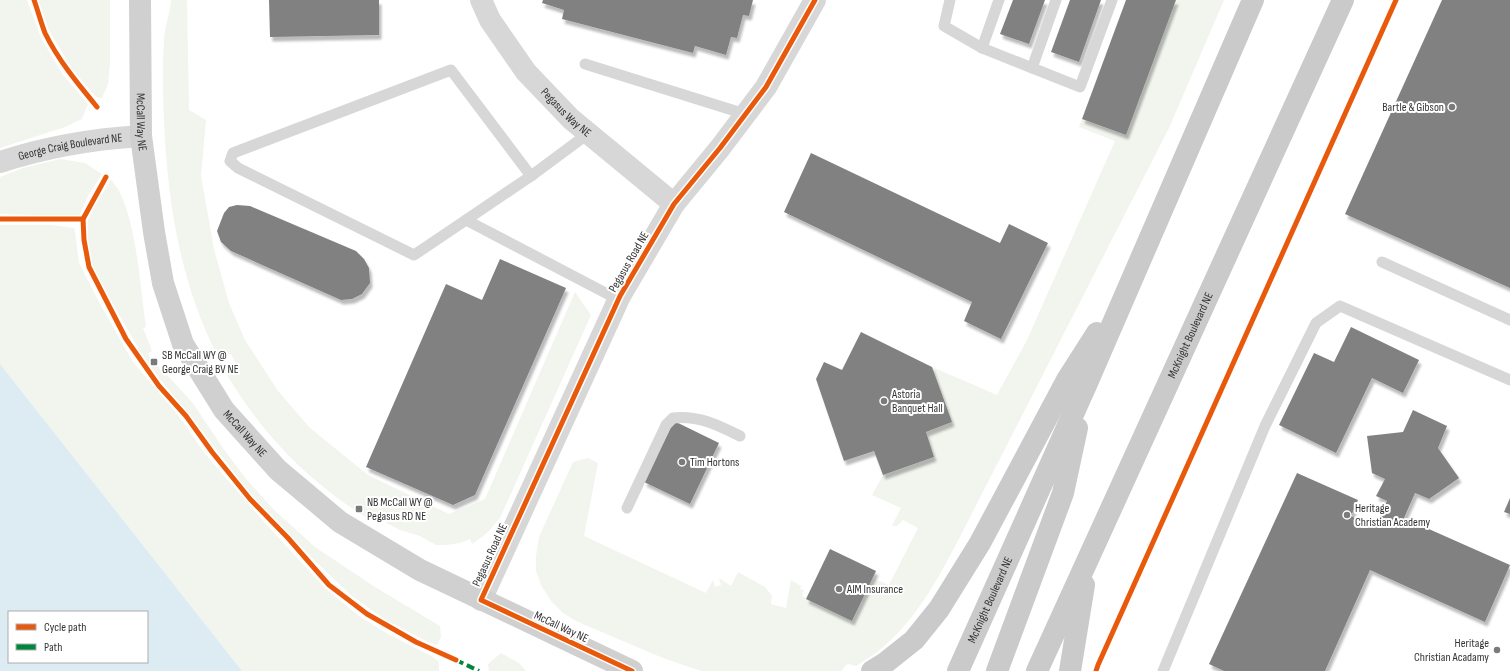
<svg xmlns="http://www.w3.org/2000/svg" width="1510" height="671" font-family="'Sofia Sans Condensed',sans-serif">
  <style>
    .green { fill: #f1f5ed }
    .water { fill: #ddebf3; fill-rule: evenodd }
    .building { fill: #818181; filter: url(#shadow) }
    .lines { fill: none; stroke-linecap: round; stroke-linejoin: round }
    .lane { stroke: #d7d7d7; stroke-width: 11 }
    .street { stroke: #d7d7d7; stroke-width: 22 }
    .secondary { stroke: #d0d0d0; stroke-width: 22 }
    .primary { stroke: #cacaca; stroke-width: 22 }
    .quiet { stroke: #00873e; stroke-width: 4; stroke-dasharray: 8 4; stroke-linecap: butt }
    .cycleway-casing { stroke: #fff; stroke-width: 8 }
    .cycleway { stroke: #e8590c; stroke-width: 5 }
    .poi-dot { fill: #7a7a7a; stroke: #fff; stroke-width: 1.5 }
    .labels { text-anchor: middle; dominant-baseline: central; stroke-width: 4; stroke-linejoin: round; paint-order: stroke }
    .poi-label { font-size: 12px; fill: #333; stroke: #fff; text-anchor: start }
    .street-label { font-size: 12px; fill: #333; stroke: #fff }
  </style>
  <defs>
    <filter id="shadow"><feDropShadow dx="2.5" dy="4.5" stdDeviation="1" flood-color="#0004"/></filter>
  </defs>
  <rect width="100%" height="100%" fill="#fff"/>
  <g class="green">
    <path d="M0,0h27l14,38 22,37 25,29 -6,15 -17,8 -65,21z"/>
    <path d="M38,0h72v64l-2,20 -6,14 -6,-1 -24,-28 -23,-39z"/>
    <path d="M171,0h16l2,110 17,10 -5,56 13,73 15,54 16,37 33,51 32,37 58,47 81,39 36,-15 90,-207 16,23 -91,203 -13,15 -15,11 -2,-5 -10,4 -14,2h-10l-16,-9 -20,-6 -30,-16 -3,4c-59,-37 -104,-83 -140,-143l10,-9 -6,-12 -12,5c-39,-76 -51,-154 -55,-238 -1,-26 -2,-53 0,-79 0,-14 6,-28 7,-42z"/>
    <path d="M1176,0h48l-55,128 -204,399c-23,44 -45,89 -83,121 -8,7 -17,12 -26,18l-8,-2 -3,2 -3,5h-141l-38,-13 -85,-36 -15,-9 -12,-12 -10,-16 -5,-14v-15l3,-19 34,-75 15,-4 10,5 -14,73 122,57 7,-13 2,7 6,-2 -2,-7 12,8 7,-14 27,15 7,9 -1,8 15,4 5,-28 10,6 -1,3 4,1 -2,6 50,25 20,-43 17,7 29,-57 -15,-8 -6,6h-5l9,-18 -29,-13 11,-20 51,-18 -8,-25 26,-10 -20,-55 65,28 30,-55 88,-199 -36,-14 3,-8 44,16z"/>
    <path d="M60,159l25,4 17,11 -14,22 -9,20 -79,-2v-37l23,-9z"/>
    <path d="M111,180c3,4 7,8 9,13 17,35 20,94 26,134l-3,1 9,23 -4,2 6,14 4,-1 6,10 3,-1 25,27 33,49 22,29 26,29 42,38 60,40 65,39 1,11 -4,8 -9,-3 -42,-22 -34,-24 -36,-34 -66,-69 -58,-75 -33,-40 -19,-27 -34,-59 -15,-30 -5,-23 2,-19 7,-15z"/>
    <path d="M0,225h51l23,3 1,3 4,32 21,41 33,58 45,53 28,40 60,69 60,65 33,27 29,18 45,23 6,5v9h-197l-242,-307z"/>
    <path d="M501,653l18,10 7,8h-37l-1,-7z"/>
  </g>
  <path class="water" d="M0,364l242,307h-242zM9,612h138v50h-138z"/>
  <g class="building">
    <path d="M269,0h110v35l-109,2z"/>
    <path d="M543,0h210l-4,16 -6,-1 -6,23 -6,-1 -5,18 -31,-9 -2,7 -131,-34 2,-9 -22,-7z"/>
    <path d="M1013,0h32l-16,44 -29,-10z"/>
    <path d="M1070,0h31l-22,62 -28,-10z"/>
    <path d="M1126,0h50l-50,135 -44,-16z"/>
    <path d="M1442,0h68v288l-165,-74z"/>
    <path d="M811,153l189,90 9,-19 39,19 -47,96 -37,-18 8,-19 -188,-90z"/>
    <path d="M237,205l13,1 106,45 8,8 5,9 1,15 -8,11 -10,5 -11,1 -110,-49 -10,-9 -4,-11 7,-18 5,-6z"/>
    <path d="M500,259l66,29 -91,207 -22,10 -87,-38 80,-183 36,16z"/>
    <path d="M1351,327l68,33 -16,33 -31,-15 -36,75 -57,-28 35,-72 20,9z"/>
    <path d="M861,332l71,35 20,55 -26,10 8,25 -51,18 -9,-24 -30,10 -28,-82 8,-17 18,8z"/>
    <path d="M1413,410l34,16 -9,22 21,30 -30,21 -14,-6 -11,25 106,47 -25,57 -115,-52 -45,101h-101l-15,-7 88,-191 61,27 -7,16 24,12 12,-27 -11,-5 9,-17 -13,-6 -5,-37 36,-4z"/>
    <path d="M674,421l45,22 -29,61 -46,-22z"/>
    <path d="M1510,498v16l-6,-2z"/>
    <path d="M830,549l46,22 -24,50 -46,-22z"/>
  </g>
  <g class="lines">
    <g class="lane">
      <path d="M950,0l-6,26 38,22 98,39 32,-87"/>
      <path d="M982,48l17,-48"/>
      <path d="M585,64l160,50"/>
      <path d="M1032,68l24,-68"/>
      <path d="M589,133l-58,43 -65,44 153,80"/>
      <path d="M466,220l-52,35 -176,-87 -8,-7 3,-8 218,-83 80,106"/>
      <path d="M1382,262l128,58"/>
      <path d="M627,508l39,-83 7,-7c25,-3 45,7 67,18"/>
      <path d="M1163,671l102,-245 51,-103 24,-17 170,74"/>
    </g>
    <g class="street">
      <path id="s1" d="M481,0l9,20 36,52 45,47 103,85"/>
      <path id="s2" d="M0,162c46,-15 93,-23 141,-26"/>
      <path d="M481,600l139,-304 54,-92 46,-56 46,-61 49,-87"/>
    </g>
    <path class="secondary" id="s3" d="M140,0l1,136 13,96 9,51 20,61 41,66 54,60 62,52 80,48 212,101"/>
    <g class="primary">
      <path d="M872,671l13,-8 29,-23 25,-31 41,-66 87,-163 30,-47"/>
      <path id="s4" d="M958,671l129,-288 166,-383"/>
      <path d="M997,671l66,-178 14,-65"/>
      <path id="s5" d="M1037,671l306,-671"/>
      <path d="M1070,671l14,-86"/>
    </g>
    <path class="quiet" d="M456,660l23,11"/>
    <defs>
      <g id="cycleway">
        <path d="M34,0c4,11 7,23 11,33 13,27 33,51 52,74"/>
        <path d="M106,177l-23,42 1,21 5,27 37,72 33,47 27,30 26,36 38,47 38,39 41,47 38,29 49,28 40,18"/>
        <path d="M0,219h83"/>
        <path d="M632,671l-151,-71 139,-304 54,-92 46,-56 46,-61 49,-87"/>
        <path d="M1096,671l2,-6 298,-665"/>
      </g>
    </defs>
    <use href="#cycleway" class="cycleway-casing"/>
    <use href="#cycleway" class="cycleway"/>
  </g>
  <g class="poi-dot">
    <circle cx="1452" cy="107" r="4"/>
    <rect x="150" y="358" width="8" height="8" rx="2"/>
    <circle cx="884" cy="401" r="4"/>
    <circle cx="682" cy="462" r="4"/>
    <rect x="355" y="505" width="8" height="8" rx="2"/>
    <circle cx="1347" cy="515" r="4"/>
    <circle cx="839" cy="589" r="4"/>
    <circle cx="1497" cy="650" r="4"/>
  </g>
  <g class="labels">
    <g class="poi-label">
      <text x="1444" y="107" text-anchor="end">Bartle &amp; Gibson</text>
      <text x="162" y="355">SB McCall WY @<tspan x="162" dy="14">George Craig BV NE</tspan></text>
      <text x="892" y="394">Astoria<tspan x="892" dy="14">Banquet Hall</tspan></text>
      <text x="690" y="462">Tim Hortons</text>
      <text x="367" y="502">NB McCall WY @<tspan x="367" dy="14">Pegasus RD NE</tspan></text>
      <text x="1355" y="508">Heritage<tspan x="1355" dy="14">Christian Academy</tspan></text>
      <text x="847" y="589">AIM Insurance</text>
      <text x="1489" y="643" text-anchor="end">Heritage<tspan x="1489" dy="14">Christian Acadamy</tspan></text>
    </g>
    <g class="street-label">
      <text stroke="none"><textPath href="#s1" startOffset="142">Pegasus Way NE</textPath></text>
      <text stroke="none"><textPath href="#s3" startOffset="122">McCall Way NE</textPath></text>
      <text stroke="none"><textPath href="#s2" startOffset="72">George Craig Boulevard NE</textPath></text>
      <text transform="translate(629 262) rotate(-60)">Pegasus Road NE</text>
      <text stroke="none"><textPath href="#s5" startOffset="369">McKnight Boulevard NE</textPath></text>
      <text stroke="none"><textPath href="#s3" startOffset="458">McCall Way NE</textPath></text>
      <text transform="translate(490 555) rotate(-65)">Pegasus Road NE</text>
      <text stroke="none"><textPath href="#s4" startOffset="78">McKnight Boulevard NE</textPath></text>
      <text transform="translate(561 627) rotate(25)">McCall Way NE</text>
    </g>
  </g>
  <rect x="8" y="611" width="140" height="52" fill="#ffffff" stroke="#adadad"/>
  <rect x="16" y="624" width="20" height="6" fill="#e8590c" stroke="#adadad"/>
  <text x="44" y="631" font-size="12" fill="#333333">Cycle path</text>
  <rect x="16" y="644" width="20" height="6" fill="#00873e" stroke="#adadad"/>
  <text x="44" y="651" font-size="12" fill="#333333">Path</text>
</svg>
